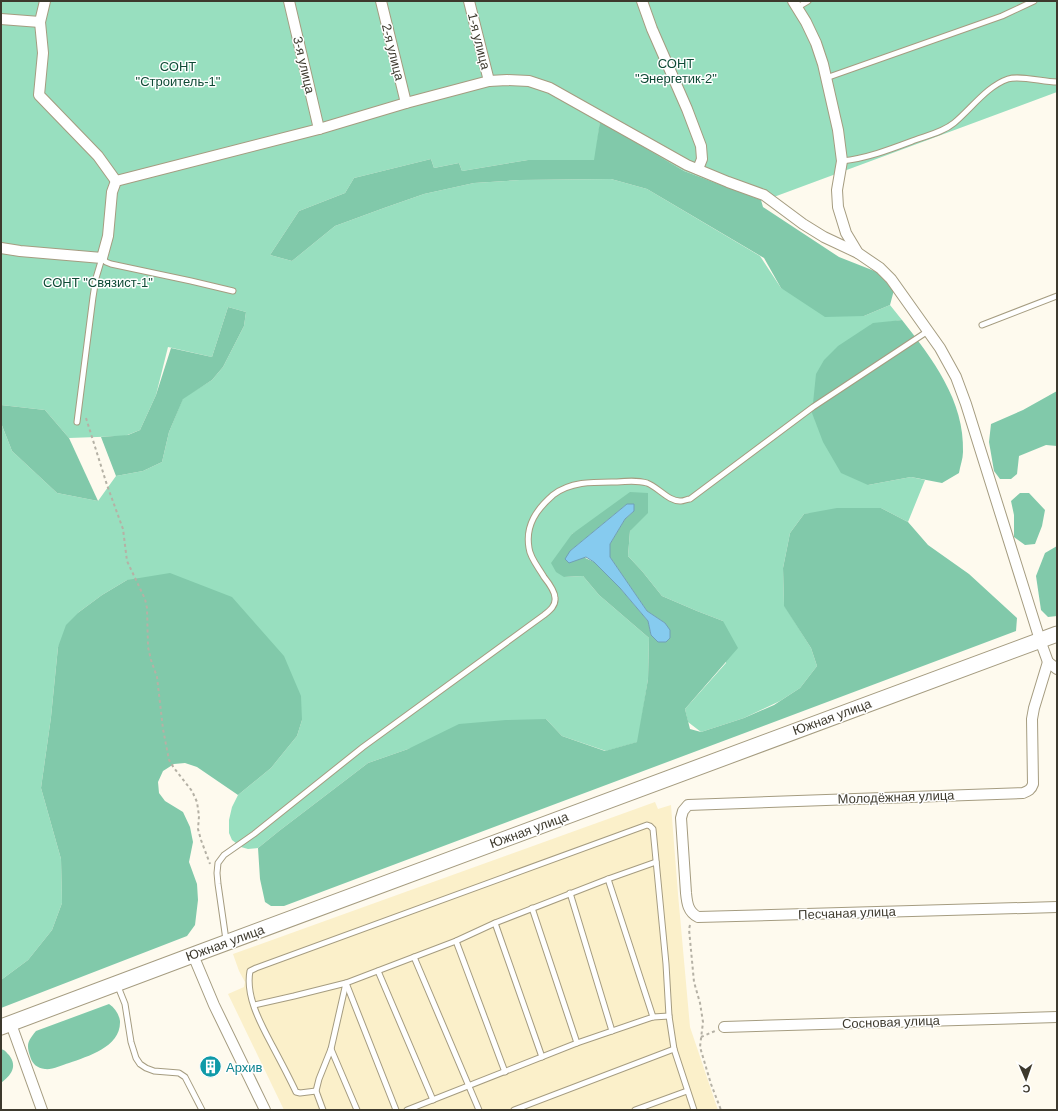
<svg xmlns="http://www.w3.org/2000/svg" width="1058" height="1111" font-family="Arial,sans-serif">
  <style>
    .built { fill: #fbf0ca }
    .green { fill: #98dfbf }
    .forest { fill: #81c9aa; fill-rule: evenodd }
    .water { fill: #86cbef; stroke: #709fb5 }
    .lines { fill: none; stroke-linecap: round; stroke-linejoin: round }
    .service-casing { stroke: #a59c80; stroke-width: 7 }
    .minor-casing { stroke: #a59c80; stroke-width: 12 }
    .secondary-casing { stroke: #a59c80; stroke-width: 17 }
    .path { stroke: #b5b1a5; stroke-width: 2; stroke-dasharray: 3 3; stroke-linecap: butt }
    .service { stroke: #fff; stroke-width: 5 }
    .minor { stroke: #fff; stroke-width: 10 }
    .secondary { stroke: #fff; stroke-width: 15 }
    .labels { text-anchor: middle; dominant-baseline: central; stroke-width: 3; stroke-linejoin: round; paint-order: stroke }
    .street-label { font-size: 13px; fill: #3d392d; stroke: #fff }
    .park-label { font-size: 13px; fill: #0e4a35; stroke: #fff }
    .culture-label { font-size: 13px; fill: #0d838f; stroke: #fff; text-anchor: start }
  </style>
  <rect width="100%" height="100%" fill="#fefaee"/>
  <path class="built" d="M655,802l3,7 13,-4 7,89 12,133 28,83h-434l-56,-116 16,-7 1,-5 -6,-11 -6,-17z"/>
  <path class="green" d="M1,1h1056v91l-294,109 -79,-30 -84,-49 -5,38h-67l-66,11 -3,-8 -25,5 -3,-9 -77,19 -9,15 -46,18 -29,44 22,6 43,-35 49,-18 40,-14 50,-11 46,-3 91,-1 36,10 113,67 21,32 83,28 26,-11 12,15 -32,5 -2,160 43,-8 14,3 -17,42 -27,-14 -77,6 -14,19 -7,35 1,37 27,43 6,18 -17,22 -20,13 -36,17 -43,14 -13,-10 -3,-13 41,-46 -3,-42 -26,-10 -35,-15 -20,-25 -14,-15 2,-25 18,-38 -76,41 -8,43 19,-1 16,19 50,43 -1,41 -10,63 -32,9 -44,-15 -16,-17 -138,30 -40,14 -89,68 -21,17 -10,1 -7,-2 -9,-7 -3,-7v-13l3,-13 6,-12 33,-27 26,-32 5,-16 -175,-140 -25,15 -23,17 -21,35 -7,70 -10,71 20,71 1,44 -10,27 -24,30 -27,20v-557l11,28 45,42 41,8 18,-25 27,-5 19,-9 7,-30 14,-34 29,-18 11,-13 21,-41 2,-14 -18,-5 -16,50 -44,-10 -12,48 -16,35 -15,6 -56,2 -24,-28 -44,-5z"/>
  <g class="forest">
    <path d="M600,121l84,50 77,29 2,7 76,50 38,15 17,18 -4,15 -26,11 -39,1 -44,-29 -17,-30 -117,-69 -36,-10 -91,1 -46,3 -50,11 -40,14 -49,18 -43,35 -22,-6 29,-44 46,-18 9,-15 77,-19 3,9 25,-5 3,8 66,-11h66z"/>
    <path d="M228,307l18,5 -2,14 -21,41 -11,13 -29,19 -14,33 -7,30 -19,9 -27,5 -15,-39 27,-2 12,-5 16,-35 15,-47 41,9z"/>
    <path d="M902,320c30,38 63,81 61,132 0,7 -3,14 -4,21l-17,10 -31,-6 -43,8 -27,-12 -18,-31 -11,-29 4,-39 8,-14 14,-14 35,-23z"/>
    <path d="M1057,391v55l-11,-1 -27,11 -2,18 -6,5h-11l-6,-8 -5,-29 2,-18 32,-14z"/>
    <path d="M1,405l44,5 24,28 29,63 -41,-8 -45,-42 -11,-28z"/>
    <path d="M630,492l18,1v20l-18,18 -2,25 14,15 20,25 35,15 26,10 15,27 -53,61 5,20 11,3 43,-14 30,-13 26,-17 17,-22 -6,-18 -27,-42 -1,-38 7,-35 14,-19 33,-6h44l27,14 20,23 41,29 48,44 -1,13 -732,275h-13l-6,-4 -5,-23 -2,-31 21,-17 89,-68 40,-14 51,-25 47,-4 40,-1 16,17 43,15 32,-9 11,-63 1,-41 -50,-43 -16,-19 -19,1 -8,-5 -5,-9 21,-29zM627,504h7v7l-9,8 -15,25v13l37,54 18,12 -14,12 -3,-14 -28,-33 -26,-26 -24,-11z"/>
    <path d="M1020,493h9l16,17 -3,16 -7,18 -10,1 -11,-8v-22l-3,-14z"/>
    <path d="M1057,546v70l-9,1 -7,-7 -5,-34 9,-23z"/>
    <path d="M170,573l62,24 52,59 17,40 1,24 -5,16 -26,32 -33,27 -41,-28 -12,-4 -11,1 -11,7 -5,11 1,11 6,8 18,11 7,15 3,15 -4,20 8,22 1,16 -3,25 -8,11 -186,72v-28l27,-20 24,-30 10,-27 -1,-44 -20,-71 10,-71 7,-70 8,-22 13,-13 23,-17 25,-15z"/>
    <path d="M109,1004c6,4 10,10 11,17 1,26 -32,35 -51,42 -7,2 -17,7 -24,6 -8,-1 -13,-5 -15,-13 -4,-12 -2,-15 6,-25z"/>
    <path d="M1,1049c4,1 5,3 8,6 9,12 2,20 -8,28z"/>
  </g>
  <path class="water" d="M627,504h7v7l-9,8 -15,25v13l37,54 18,12 5,7v8l-4,4h-8l-7,-7 -3,-14 -28,-33 -26,-26 -8,-5 -17,6 -4,-4 5,-8z"/>
  <g class="lines">
    <defs>
      <g id="service">
        <path d="M798,7l10,-6"/>
        <path d="M826,78l176,-62 32,-15"/>
        <path d="M842,161c26,-3 49,-12 73,-21 14,-5 28,-8 39,-17 17,-14 33,-37 54,-44 12,-4 35,3 49,3"/>
        <path d="M982,325l75,-29"/>
        <path d="M77,422l16,-125 3,-19 6,-20 4,4 5,2 80,17 42,10"/>
        <path d="M608,879l45,138"/>
        <path d="M570,893l42,138"/>
        <path d="M532,908l45,135"/>
        <path d="M495,923l47,134"/>
        <path d="M226,940l-8,-56 -1,-11 1,-10 6,-8 30,-21 109,-87 181,-132c5,-4 12,-9 11,-17 0,-6 -7,-16 -11,-21 -5,-9 -14,-19 -15,-29 -4,-23 8,-39 24,-53 18,-14 42,-13 64,-13 10,-1 20,-2 30,1 11,4 22,19 34,18 3,0 6,-2 9,-2l123,-92 115,-76"/>
        <path d="M456,941l49,131"/>
        <path d="M414,957l65,153"/>
        <path d="M378,971l55,129"/>
        <path d="M117,984l8,20 6,38 5,16 4,6 6,4 8,3 25,2 6,4 17,33"/>
        <path d="M254,1005l40,-9 52,-13 -15,66 26,61"/>
        <path d="M316,1091l3,-12 12,-30"/>
        <path d="M323,1110l-7,-19 -16,2 -4,-1c-7,-15 -15,-30 -23,-45 -11,-21 -28,-50 -23,-76l6,-3 391,-143 3,1 3,3 13,135 3,52 5,33 20,61"/>
        <path d="M396,1110l-50,-127 110,-42 39,-18 113,-44 48,-17"/>
        <path d="M407,1110l170,-67 76,-26 16,-1"/>
        <path d="M514,1110l160,-61"/>
        <path d="M635,1110l52,-19"/>
      </g>
      <g id="minor">
        <path d="M45,1l-5,21 3,31 -4,42 59,61 18,25"/>
        <path d="M289,1l30,128"/>
        <path d="M381,1l25,102"/>
        <path d="M469,1l20,80"/>
        <path d="M642,1l10,28 35,80 14,37 1,13 -4,10"/>
        <path d="M793,1l13,21 10,21 7,21 15,66 4,31 -5,29 1,17 8,26 12,20 22,15 11,11 49,69 16,29 10,27 74,236 8,22 9,7"/>
        <path d="M1,19l39,3"/>
        <path d="M1,248l19,3 82,7 6,-22 4,-44 4,-11 203,-52 87,-26 83,-22 18,-1 22,1 21,7 137,77 41,17 36,13 39,29 21,13 34,16"/>
        <path d="M1048,662l-14,46 -2,11 1,65c-2,6 -5,7 -10,9l-335,12 -5,6 -2,7 5,75c1,10 2,19 12,24l359,-10"/>
        <path d="M193,955l21,50 51,105"/>
        <path d="M11,1024l31,86"/>
        <path d="M724,1027l333,-10"/>
      </g>
      <path id="secondary" d="M1,1027l192,-72 864,-321"/>
    </defs>
    <use href="#service" class="service-casing"/>
    <use href="#minor" class="minor-casing"/>
    <use href="#secondary" class="secondary-casing"/>
    <g class="path">
      <path d="M86,418l21,67 16,44 4,32 18,38 2,9 1,39 3,13 6,17 6,52 6,31 5,8 18,23 5,11 2,14 -1,13 3,11 9,24"/>
      <path d="M690,925l-1,4 5,53 6,21 3,19 -3,25 11,37 10,26"/>
      <path d="M701,1037l14,-6"/>
    </g>
    <use href="#service" class="service"/>
    <use href="#minor" class="minor"/>
    <use href="#secondary" class="secondary"/>
  </g>
  <defs>
    <symbol id="building-disc" viewBox="-11 -11 22 22"><circle r="9.5" fill="#0f9aa8" stroke="#fff"/><path d="M-4-6H4V6H1V3H-1V6H-4ZM-2.5-4.3h1.7v1.8h-1.7ZM.8-4.3h1.7v1.8H.8ZM-2.5-1h1.7V.8h-1.7ZM.8-1h1.7V.8H.8Z" fill="#fff"/></symbol>
  </defs>
  <g fill-rule="evenodd">
    <use href="#building-disc" x="198" y="1054" width="25" height="25"/>
  </g>
  <g class="labels">
    <g class="street-label">
      <text transform="translate(479 41) rotate(76)">1-я улица</text>
      <text transform="translate(393 52) rotate(76)">2-я улица</text>
      <text transform="translate(304 65) rotate(77)">3-я улица</text>
      <text transform="translate(832 717) rotate(-20)">Южная улица</text>
      <text transform="translate(896 797) rotate(-2)">Молодёжная улица</text>
      <text transform="translate(529 830) rotate(-20)">Южная улица</text>
      <text transform="translate(847 913) rotate(-2)">Песчаная улица</text>
      <text transform="translate(225 943) rotate(-20)">Южная улица</text>
      <text transform="translate(891 1022) rotate(-2)">Сосновая улица</text>
    </g>
    <g class="park-label">
      <text x="676" y="63">СОНТ<tspan x="676" dy="15">"Энергетик-2"</tspan></text>
      <text x="178" y="66">СОНТ<tspan x="178" dy="15">"Строитель-1"</tspan></text>
      <text x="98" y="282">СОНТ "Связист-1"</text>
    </g>
    <g class="culture-label">
      <text x="226" y="1067">Архив</text>
    </g>
  </g>
  <rect width="1058" height="1111" fill="none" stroke="#3d392d" stroke-width="4"/>
  <g transform="translate(1026 1079) rotate(178)" stroke="#ffffff" stroke-width="3" paint-order="stroke">
  <path d="M0-3L7 15L0 10L-7 15Z" fill="#3d392d"/>
  <text y="-6" font-size="11" font-weight="bold" text-anchor="middle" fill="#3d392d">С</text>
  </g>
</svg>
